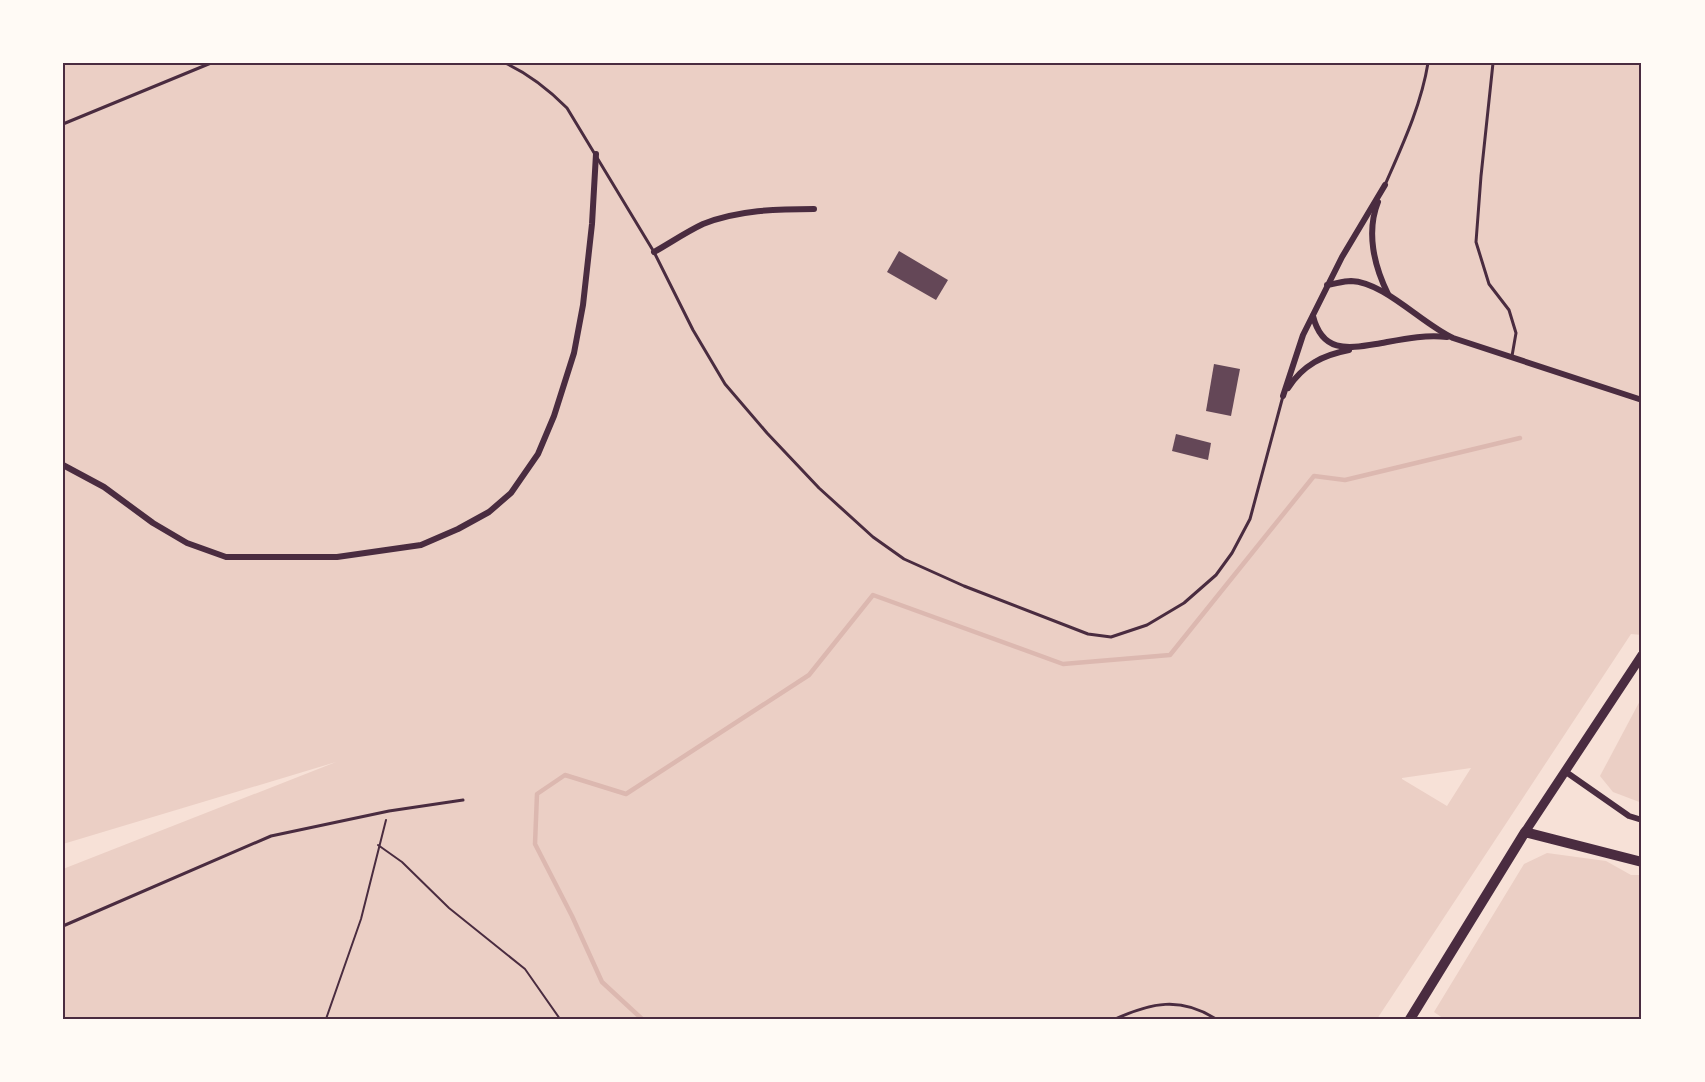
<svg xmlns="http://www.w3.org/2000/svg" width="1705" height="1082" font-family="'Public Sans',sans-serif">
  <style>
    .green { fill: #ebcfc5; fill-rule: evenodd }
    .lines { fill: none; stroke-linecap: round; stroke-linejoin: round }
    .stream { stroke: #dcb8b0; stroke-width: 4.5 }
    .building { fill: #644757 }
    .path { stroke: #4a2c40; stroke-width: 2 }
    .service { stroke: #4a2c40; stroke-width: 3 }
    .minor { stroke: #4a2c40; stroke-width: 6 }
    .secondary { stroke: #4a2c40; stroke-width: 9 }
    .primary { stroke: #4a2c40; stroke-width: 10 }
    .neatline { fill: none; stroke: #4a2c40; stroke-width: 2 }
  </style>
  <rect width="100%" height="100%" fill="#f7e1d7"/>
  <g class="green">
    <path d="M63,63h1579v572l-11,-1 -254,385h-1314v-150l273,-107 -273,82zM1471,768l-24,38 -45,-27v-1z"/>
    <path d="M1642,697v106l-29,-11 -13,-16z"/>
    <path d="M1547,853l59,8 25,14h11v144h-198l-10,-7 90,-148z"/>
  </g>
  <g class="lines">
    <path class="stream" d="M642,1019l-40,-37 -30,-66 -37,-72 2,-50 28,-19 61,19 183,-119 64,-80 190,69 107,-9 144,-179 31,4 175,-42"/>
  </g>
  <g class="building">
    <path d="M899,251l49,29 -12,20 -49,-28z"/>
    <path d="M1214,364l26,5 -9,47 -25,-5z"/>
    <path d="M1176,434l35,9 -3,17 -36,-9z"/>
  </g>
  <g class="lines">
    <g class="path">
      <path d="M378,845l24,17 47,46 76,61 35,50"/>
      <path d="M326,1019l35,-100 25,-99"/>
    </g>
    <g class="service">
      <path d="M505,63c24,11 43,26 62,45l87,144 39,78 32,54 42,49 52,55 54,49 31,22 60,27 124,48 23,3 36,-12 37,-22 32,-28 16,-22 18,-34 33,-123"/>
      <path d="M1493,63l-12,113 -5,66 13,42 20,26 7,23 -4,23"/>
      <path d="M63,124l148,-61"/>
      <path d="M1385,185c17,-39 36,-79 43,-122"/>
      <path d="M63,926l208,-90 118,-25 74,-11"/>
      <path d="M1115,1019c36,-16 65,-23 101,0"/>
    </g>
    <g class="minor">
      <path d="M1378,202c-12,30 -4,64 10,92"/>
      <path d="M654,252c16,-9 32,-20 49,-28 35,-14 74,-15 111,-15"/>
      <path d="M1327,285c8,-1 16,-4 24,-4 33,1 71,43 102,57l189,62"/>
      <path d="M1313,316c9,36 33,33 63,28 23,-4 48,-10 71,-7"/>
      <path d="M1288,388c15,-23 35,-33 61,-38"/>
      <path d="M1283,396l20,-61 39,-78 43,-72"/>
      <path d="M63,465l41,22 49,36 34,20 39,14h111l84,-12 37,-16 31,-17 22,-19 27,-39 16,-38 20,-63 9,-48 9,-81 4,-70"/>
      <path d="M1566,772l63,44 13,4"/>
    </g>
    <path class="secondary" d="M1525,832l117,-177"/>
    <path class="primary" d="M1410,1019l115,-187 117,30"/>
  </g>
  <rect width="1705" height="1082" fill="none" stroke="#fffaf5" stroke-width="129"/>
  <rect x="64" y="64" width="1576" height="954" class="neatline"/>
</svg>
